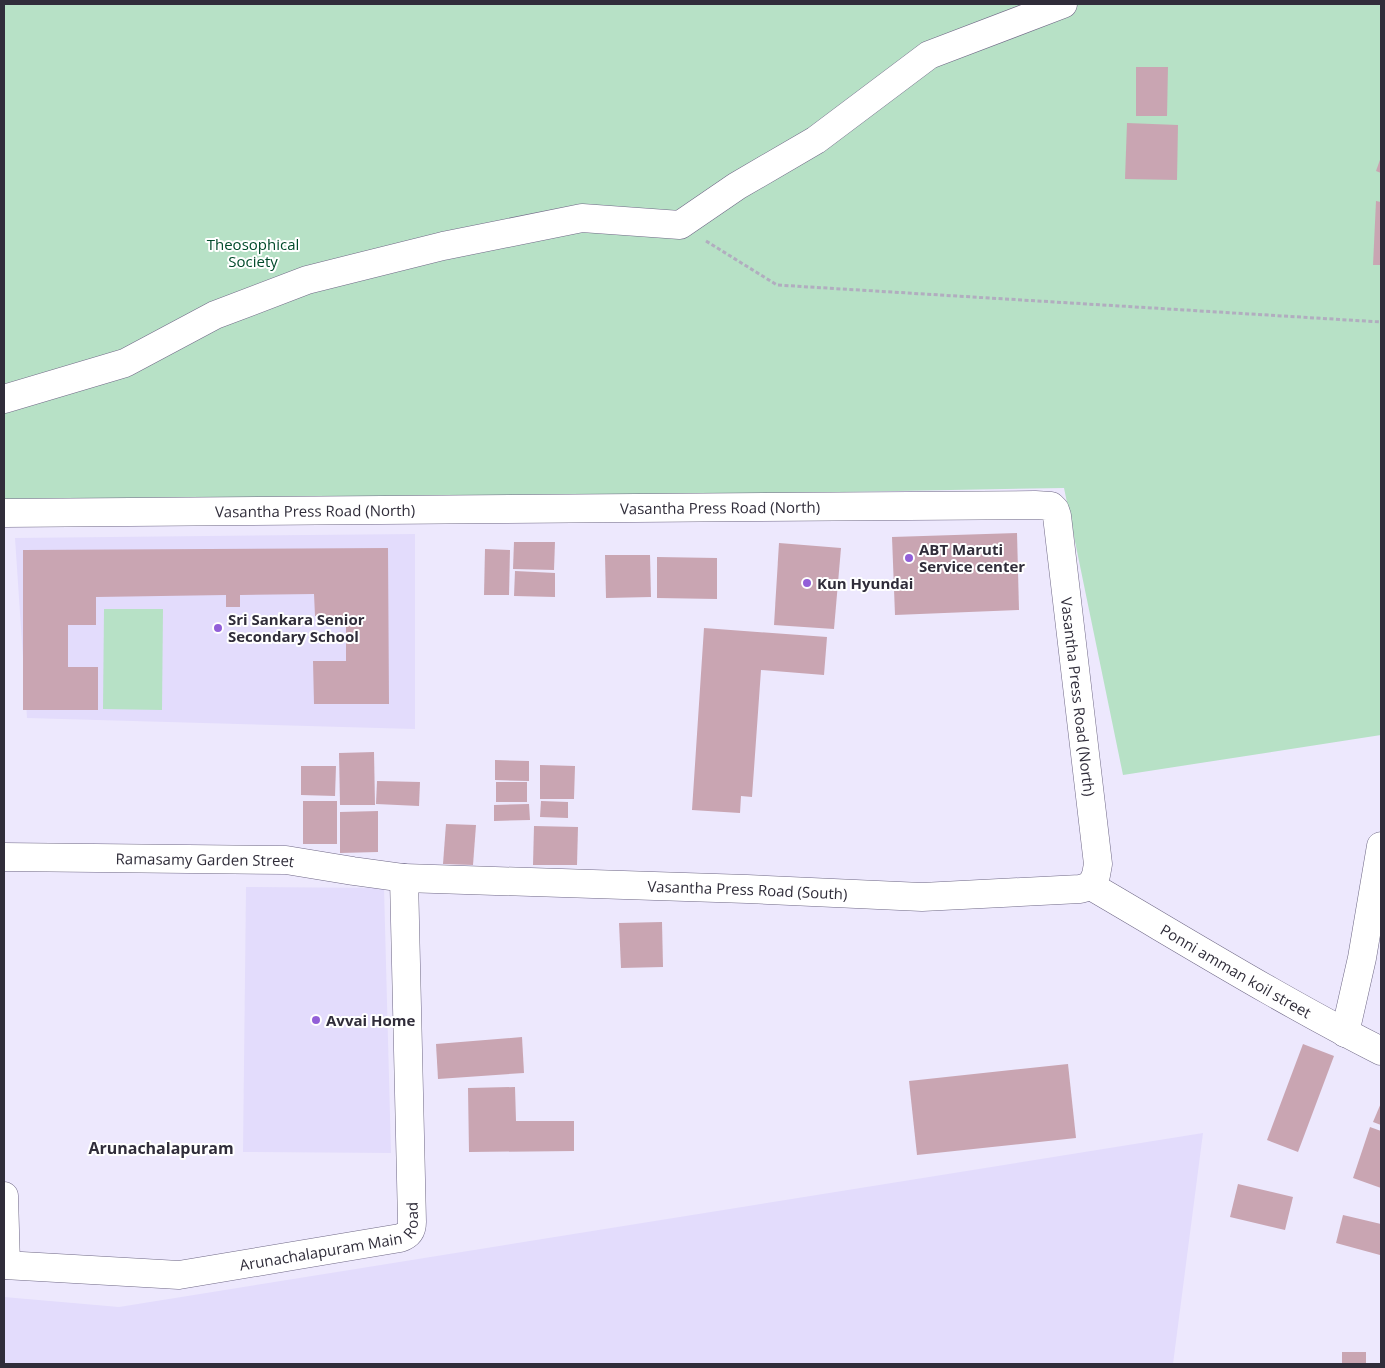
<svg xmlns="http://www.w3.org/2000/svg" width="1385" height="1368" font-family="'Open Sans',sans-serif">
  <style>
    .built { fill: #e3dcfc }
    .green { fill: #b7e1c6 }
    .building { fill: #c9a5b2 }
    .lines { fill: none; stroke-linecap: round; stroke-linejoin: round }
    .minor-casing { stroke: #6f6886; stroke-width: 29 }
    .path { stroke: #b1adbf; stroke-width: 3; stroke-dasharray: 4 2.5; stroke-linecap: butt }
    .minor { stroke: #fff; stroke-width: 28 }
    .poi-dot { fill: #925fd8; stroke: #fff; stroke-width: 2 }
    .labels { text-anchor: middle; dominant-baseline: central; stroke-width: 4; stroke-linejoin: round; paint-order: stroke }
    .park-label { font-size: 15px; fill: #004a2a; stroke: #fff }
    .street-label { font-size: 15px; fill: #302d3a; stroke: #fff }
    .poi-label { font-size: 15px; font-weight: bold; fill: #302d3a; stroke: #fff; text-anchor: start }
    .neighbourhood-label { font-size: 16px; font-weight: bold; fill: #302d3a; stroke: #fff }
  </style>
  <rect width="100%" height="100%" fill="#ede8fd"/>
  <g class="built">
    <path d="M415,534v195l-388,-11 -12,-180z"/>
    <path d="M246,887l138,1 7,265 -148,-1z"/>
    <path d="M1203,1133l-30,231h-1169v-67l115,10z"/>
  </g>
  <g class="green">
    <path d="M4,4h1377v731l-258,40 -59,-287 -1060,19z"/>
    <path d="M104,609h59l-1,101 -59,-1z"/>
  </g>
  <g class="building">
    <path d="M1136,67h32l-1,49h-31z"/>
    <path d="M1127,123l51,2 -1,55 -52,-1z"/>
    <path d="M1381,157v16l-5,-2z"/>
    <path d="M1376,201l5,1v63h-8z"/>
    <path d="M1017,533l2,77 -124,5 -3,-78z"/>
    <path d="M514,542h41l-1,28 -41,-1z"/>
    <path d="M779,543l62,5 -7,81 -60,-4z"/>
    <path d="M388,548l1,156h-75l-1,-43h33v-45h-31l-1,-22 -74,1v12h-14v-12l-130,2v28h-28v42h30v43h-75v-160z"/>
    <path d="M485,549l25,1 -1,45h-25z"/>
    <path d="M605,555h45l1,42 -45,1z"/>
    <path d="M657,557l60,1v41l-60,-1z"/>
    <path d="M515,571l40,2v24l-41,-1z"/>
    <path d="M704,628l123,9 -3,38 -63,-5 -9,127 -11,-1 -1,17 -48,-3z"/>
    <path d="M374,752l1,53h-35l-1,-52z"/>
    <path d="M495,760l34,1v20l-34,-1z"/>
    <path d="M540,765l35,1 -1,33h-34z"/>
    <path d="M301,766h35l-1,30 -34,-1z"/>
    <path d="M377,781l43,1 -1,24 -43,-2z"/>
    <rect x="496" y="782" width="31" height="20"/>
    <rect x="303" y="801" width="34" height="43"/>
    <path d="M541,801l27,1v16l-28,-1z"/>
    <path d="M529,804l1,16 -36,1v-16z"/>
    <path d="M378,811v41l-38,1v-41z"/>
    <path d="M446,824l30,1 -3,40 -30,-1z"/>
    <path d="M534,826l44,1 -1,38h-44z"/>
    <path d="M662,922l1,45 -42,1 -2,-45z"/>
    <path d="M522,1037l2,36 -86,6 -2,-35z"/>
    <path d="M1303,1044l31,12 -36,96 -31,-12z"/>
    <path d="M1068,1064l8,74 -159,17 -8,-74z"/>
    <path d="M515,1087l1,34h58v30l-105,1 -1,-64z"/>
    <path d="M1381,1103v22l-8,-3z"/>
    <path d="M1370,1127l11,4v57l-28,-10z"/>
    <path d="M1238,1184l55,13 -8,33 -55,-13z"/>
    <path d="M1343,1215l38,9 -1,31 -44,-12z"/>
    <rect x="1342" y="1352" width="24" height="12"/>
  </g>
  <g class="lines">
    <defs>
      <g id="minor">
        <path d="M4,399l121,-36 90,-48 92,-35 136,-34 139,-28 98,7 57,-39 79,-46 113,-85 134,-51"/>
        <path id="s1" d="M4,513l1031,-8 16,1 4,4 2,6 41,348 -2,11 -5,11"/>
        <path id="s2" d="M4,857l282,3 67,11 51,7 343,11 175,8 158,-8 11,-3"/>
        <path id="s3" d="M1091,886c96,56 191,115 290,165"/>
        <path d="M1345,1033l17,-75 19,-112"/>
        <path d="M4,1196l2,69"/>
        <path id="s4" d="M4,1265l175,10 221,-37c9,-3 12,-7 12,-16l-8,-344"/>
      </g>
    </defs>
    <use href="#minor" class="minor-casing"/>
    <path class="path" d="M706,241l71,44 604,37"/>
    <use href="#minor" class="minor"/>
  </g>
  <g class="poi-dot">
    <circle cx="909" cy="558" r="5"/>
    <circle cx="807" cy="583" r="5"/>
    <circle cx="218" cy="628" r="5"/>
    <circle cx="316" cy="1020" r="5"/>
  </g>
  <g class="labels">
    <g class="park-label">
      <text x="253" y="244">Theosophical<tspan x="253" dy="17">Society</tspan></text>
    </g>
    <g class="street-label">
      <text stroke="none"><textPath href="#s1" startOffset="716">Vasantha Press Road (North)</textPath></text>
      <text stroke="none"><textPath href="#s1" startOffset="311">Vasantha Press Road (North)</textPath></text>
      <text stroke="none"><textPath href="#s1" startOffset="1241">Vasantha Press Road (North)</textPath></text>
      <text stroke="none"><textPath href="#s2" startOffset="201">Ramasamy Garden Street</textPath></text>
      <text stroke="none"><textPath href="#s2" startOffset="745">Vasantha Press Road (South)</textPath></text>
      <text stroke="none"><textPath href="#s3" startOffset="168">Ponni amman koil street</textPath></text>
      <text stroke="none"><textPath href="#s4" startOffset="339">Arunachalapuram Main Road</textPath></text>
    </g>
    <g class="poi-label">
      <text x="919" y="549">ABT Maruti<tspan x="919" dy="17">Service center</tspan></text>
      <text x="817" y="583">Kun Hyundai</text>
      <text x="228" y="619">Sri Sankara Senior<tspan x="228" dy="17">Secondary School</tspan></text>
      <text x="326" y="1020">Avvai Home</text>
    </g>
    <g class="neighbourhood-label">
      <text x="161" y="1148">Arunachalapuram</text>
    </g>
  </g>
  <rect width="1385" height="1368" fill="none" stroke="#302d3a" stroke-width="10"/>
</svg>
